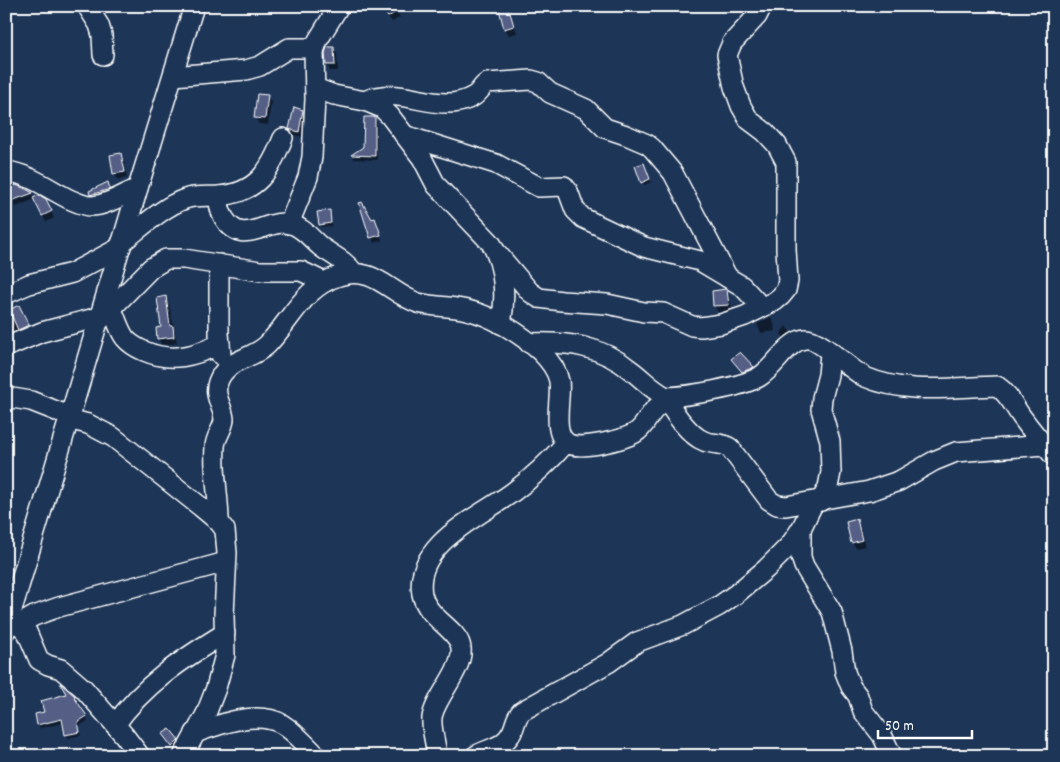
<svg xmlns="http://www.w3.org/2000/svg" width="1060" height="762" font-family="Dekko,sans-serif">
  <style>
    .shadow { fill: #0007 }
    .building { fill: #555f86; stroke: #fff }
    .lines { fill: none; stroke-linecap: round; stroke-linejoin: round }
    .minor-casing { stroke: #fff; stroke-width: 22 }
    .minor { stroke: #1d3557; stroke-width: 19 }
  </style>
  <rect width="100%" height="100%" fill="#1d3557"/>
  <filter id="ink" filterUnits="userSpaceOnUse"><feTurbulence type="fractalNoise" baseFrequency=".02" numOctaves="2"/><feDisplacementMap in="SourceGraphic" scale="10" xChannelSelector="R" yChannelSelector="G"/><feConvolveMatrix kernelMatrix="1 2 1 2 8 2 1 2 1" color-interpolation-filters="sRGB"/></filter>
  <g filter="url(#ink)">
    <g class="shadow">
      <path d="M380,6h13l7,11 -8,5z"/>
      <path d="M508,8l9,25 -8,2 -4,-6 -5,-19z"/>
      <path d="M333,48l4,7 1,16h-8l-3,-6v-12z"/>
      <path d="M267,96l4,6 -3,23 -9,-1 -4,-6z"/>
      <path d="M302,111l4,6 -4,20 -8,-2 -4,-6z"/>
      <path d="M375,119l2,4v37l-23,-1 -2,-4 12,-7z"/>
      <path d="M121,154l3,7 3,17 -9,2 -4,-6z"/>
      <path d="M645,167l6,15 -7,3 -2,-3z"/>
      <path d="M107,184l6,11 -18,5 -5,-8z"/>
      <path d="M16,186l16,8 3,4 14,9 5,11 -8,4 -11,-23 -19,8 -3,-7z"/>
      <path d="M360,204l12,16 3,-1 7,21 -8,3z"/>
      <path d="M329,211l3,15 -11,1 -1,-3z"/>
      <path d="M6,232l4,7 -4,3z"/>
      <path d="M727,292l3,6 2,13 -14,1 -4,-6z"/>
      <path d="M166,297l3,7 8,39 -15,2 -4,-6 5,-11z"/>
      <path d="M6,306h3l2,4 11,1 9,20 -25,11z"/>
      <path d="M771,317l3,6 1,8 -14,2 -4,-9z"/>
      <path d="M786,326l5,7 3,6 -9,1 -4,-7z"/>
      <path d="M740,354l13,14 3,6 -9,3 -11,-12 -4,-6z"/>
      <path d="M6,425l5,25 -5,1z"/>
      <path d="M856,520l4,7 5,19 -9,2 -4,-6z"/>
      <path d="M65,689l9,8 14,24 -9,5 2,9 -13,3 -4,-15 -24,5 -2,-3 8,-12 22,-19z"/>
      <path d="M166,737l12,4 2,2 -6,6z"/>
    </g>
    <g class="building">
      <path d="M379,6h26l-17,11z"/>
      <path d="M508,6l6,20 -10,3 -5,-20z"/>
      <path d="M327,47h7l1,18h-9l-1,-12z"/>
      <path d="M257,94l11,1 -3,24 -11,-1z"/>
      <path d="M294,107l9,3 -4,22 -10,-3z"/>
      <path d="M364,117h11v39l-24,-1 12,-8z"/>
      <path d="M121,153l4,19 -12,2 -3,-19z"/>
      <path d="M644,163l6,16 -9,4 -6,-17z"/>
      <path d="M108,182l2,7 -20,6 -1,-4z"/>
      <path d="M16,185l10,4 7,4 -22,8 -4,-13z"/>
      <path d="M39,195l7,4 6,12 -10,5 -9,-18z"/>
      <path d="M362,202l10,17 3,-1 6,17 -11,3 -11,-35z"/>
      <path d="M330,210l1,13 -12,2 -2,-13z"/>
      <path d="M726,289l1,1 2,15 -16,1 -1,-15z"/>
      <path d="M166,296l4,30h3l1,11 -17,2 -1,-11 5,-1 -4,-29z"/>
      <path d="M19,305l10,20 -11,5 -9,-20z"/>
      <path d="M740,352l14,15 -12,5 -11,-13z"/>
      <path d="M857,519l5,21 -11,3 -5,-21z"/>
      <path d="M60,683l15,13 -1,1 13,19 -9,6 2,10 -15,3 -3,-16 -25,6 -2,-11 9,-2 -3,-11 25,-7z"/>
      <path d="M170,729l9,11 -7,7 -10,-13z"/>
    </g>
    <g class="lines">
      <defs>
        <g id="minor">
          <path d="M87,6l12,19 3,10 1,20"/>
          <path d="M173,76l73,-6 14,-4 29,-18h26"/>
          <path d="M315,88l19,7 31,6 17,7 8,8 32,42 14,27 55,58c14,24 15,55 10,81"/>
          <path d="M365,101c35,-18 74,16 109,-5 5,-3 8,-10 13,-13l44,-3 7,2 12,11 36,16 19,19 21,7 21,9 5,4 21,25 55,105"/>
          <path d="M404,135l92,29 43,23 25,-1 4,5 7,19 8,8 61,29 56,14 42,25 14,15 1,9"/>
          <path d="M6,171c23,3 43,18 63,28 7,3 15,7 22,7 15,0 33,-12 47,-18"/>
          <path d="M220,196c-2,8 0,15 4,22 19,31 43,-1 67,6 13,4 20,15 30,23 11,8 25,14 33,26"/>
          <path d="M289,224l19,-47 4,-20 3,-58 -1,-48 4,-11 21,-34"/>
          <path d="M121,243c17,-13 43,-37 64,-44 11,-4 23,-2 34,-3 38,-3 51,-25 64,-58"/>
          <path d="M497,253l33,39 9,6 23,3 45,3 37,8 19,1 29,13 9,1 20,-3 24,-8 30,-15 6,-5 5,-6 2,-9 -2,-32v-87l-9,-17 -12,-13 -16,-12 -8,-14 -7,-19 -7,-32 5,-12 25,-27 5,-10"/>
          <path d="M219,264v70l2,21"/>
          <path d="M6,294l23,-10 43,-11 49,-26"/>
          <path d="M112,309c4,9 7,21 13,29 5,6 12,10 19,13 28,12 50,5 76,-7"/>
          <path d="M99,321l52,-53 15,-9h18l76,12h41l23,11 3,-1"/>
          <path d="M529,343c40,-1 71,2 103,28 13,10 19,18 34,26 5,13 24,39 38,44 9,4 18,1 26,7l39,52 8,5 9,1 83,-15 30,-10 35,-20 22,-9 88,-7"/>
          <path d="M6,347l36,-15 57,-15"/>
          <path d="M6,397l25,4 38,15"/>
          <path d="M68,419l20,5 25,13 88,70 18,15 6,8 2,23 -3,62 1,40 -9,33 -10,26 -23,42"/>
          <path d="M821,501l7,-14 3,-15 -1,-31 -9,-32 1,-11 6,-23 2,-22"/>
          <path d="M219,522c0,-24 -6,-52 -4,-75 0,-10 9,-19 9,-28 -1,-13 -11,-23 -6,-37 8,-23 33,-22 49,-37 24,-24 37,-59 72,-69 35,-11 50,17 79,27 16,4 33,3 49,7 26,6 54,24 74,42 8,8 16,18 18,29 3,17 -9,54 10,63 12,6 54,-4 66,-11 9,-5 12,-15 19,-23 5,-5 9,-7 12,-13 23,-1 73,-9 93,-20 16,-9 28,-36 46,-38 13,-2 45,31 60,38 42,18 88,10 132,9 12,8 16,19 24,30 10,14 21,27 33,40"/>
          <path d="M801,529v28l3,9 28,46 10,39 3,21 6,15 7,9 5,15 19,24 10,21"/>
          <path d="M12,617l15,15 12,28 9,5 13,4 23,20 40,46 16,21"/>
          <path d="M20,624l14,-8 25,-9 167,-45"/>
          <path d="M6,630l132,-442 56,-182"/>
          <path d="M115,725c28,-40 69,-67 110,-92"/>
          <path d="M195,733c25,-9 62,-23 87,-9 13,8 24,21 35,32"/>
          <path d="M437,756c-1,-12 -6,-26 -5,-38 2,-19 32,-49 29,-70 -2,-19 -34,-29 -39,-54 -9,-50 59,-78 91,-102 19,-14 37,-31 53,-49"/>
          <path d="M475,756c13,-8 29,-8 37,-24 4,-8 3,-14 10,-21l86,-48 29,-21 46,-17 36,-19 17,-12 30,-25 24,-24 11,-16 13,-27"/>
        </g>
      </defs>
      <use href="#minor" class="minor-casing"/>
      <use href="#minor" class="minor"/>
    </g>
  </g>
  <rect width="1060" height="762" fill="none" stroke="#1d3557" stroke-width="25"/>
  <rect x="12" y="12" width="1035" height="737" fill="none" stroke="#fff" stroke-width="2" filter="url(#ink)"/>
  <path d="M878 730v8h94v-8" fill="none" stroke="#ffffff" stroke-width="2.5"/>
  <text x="885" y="730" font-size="15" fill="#ffffff" stroke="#1d3557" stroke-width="4" paint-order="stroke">50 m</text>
</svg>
